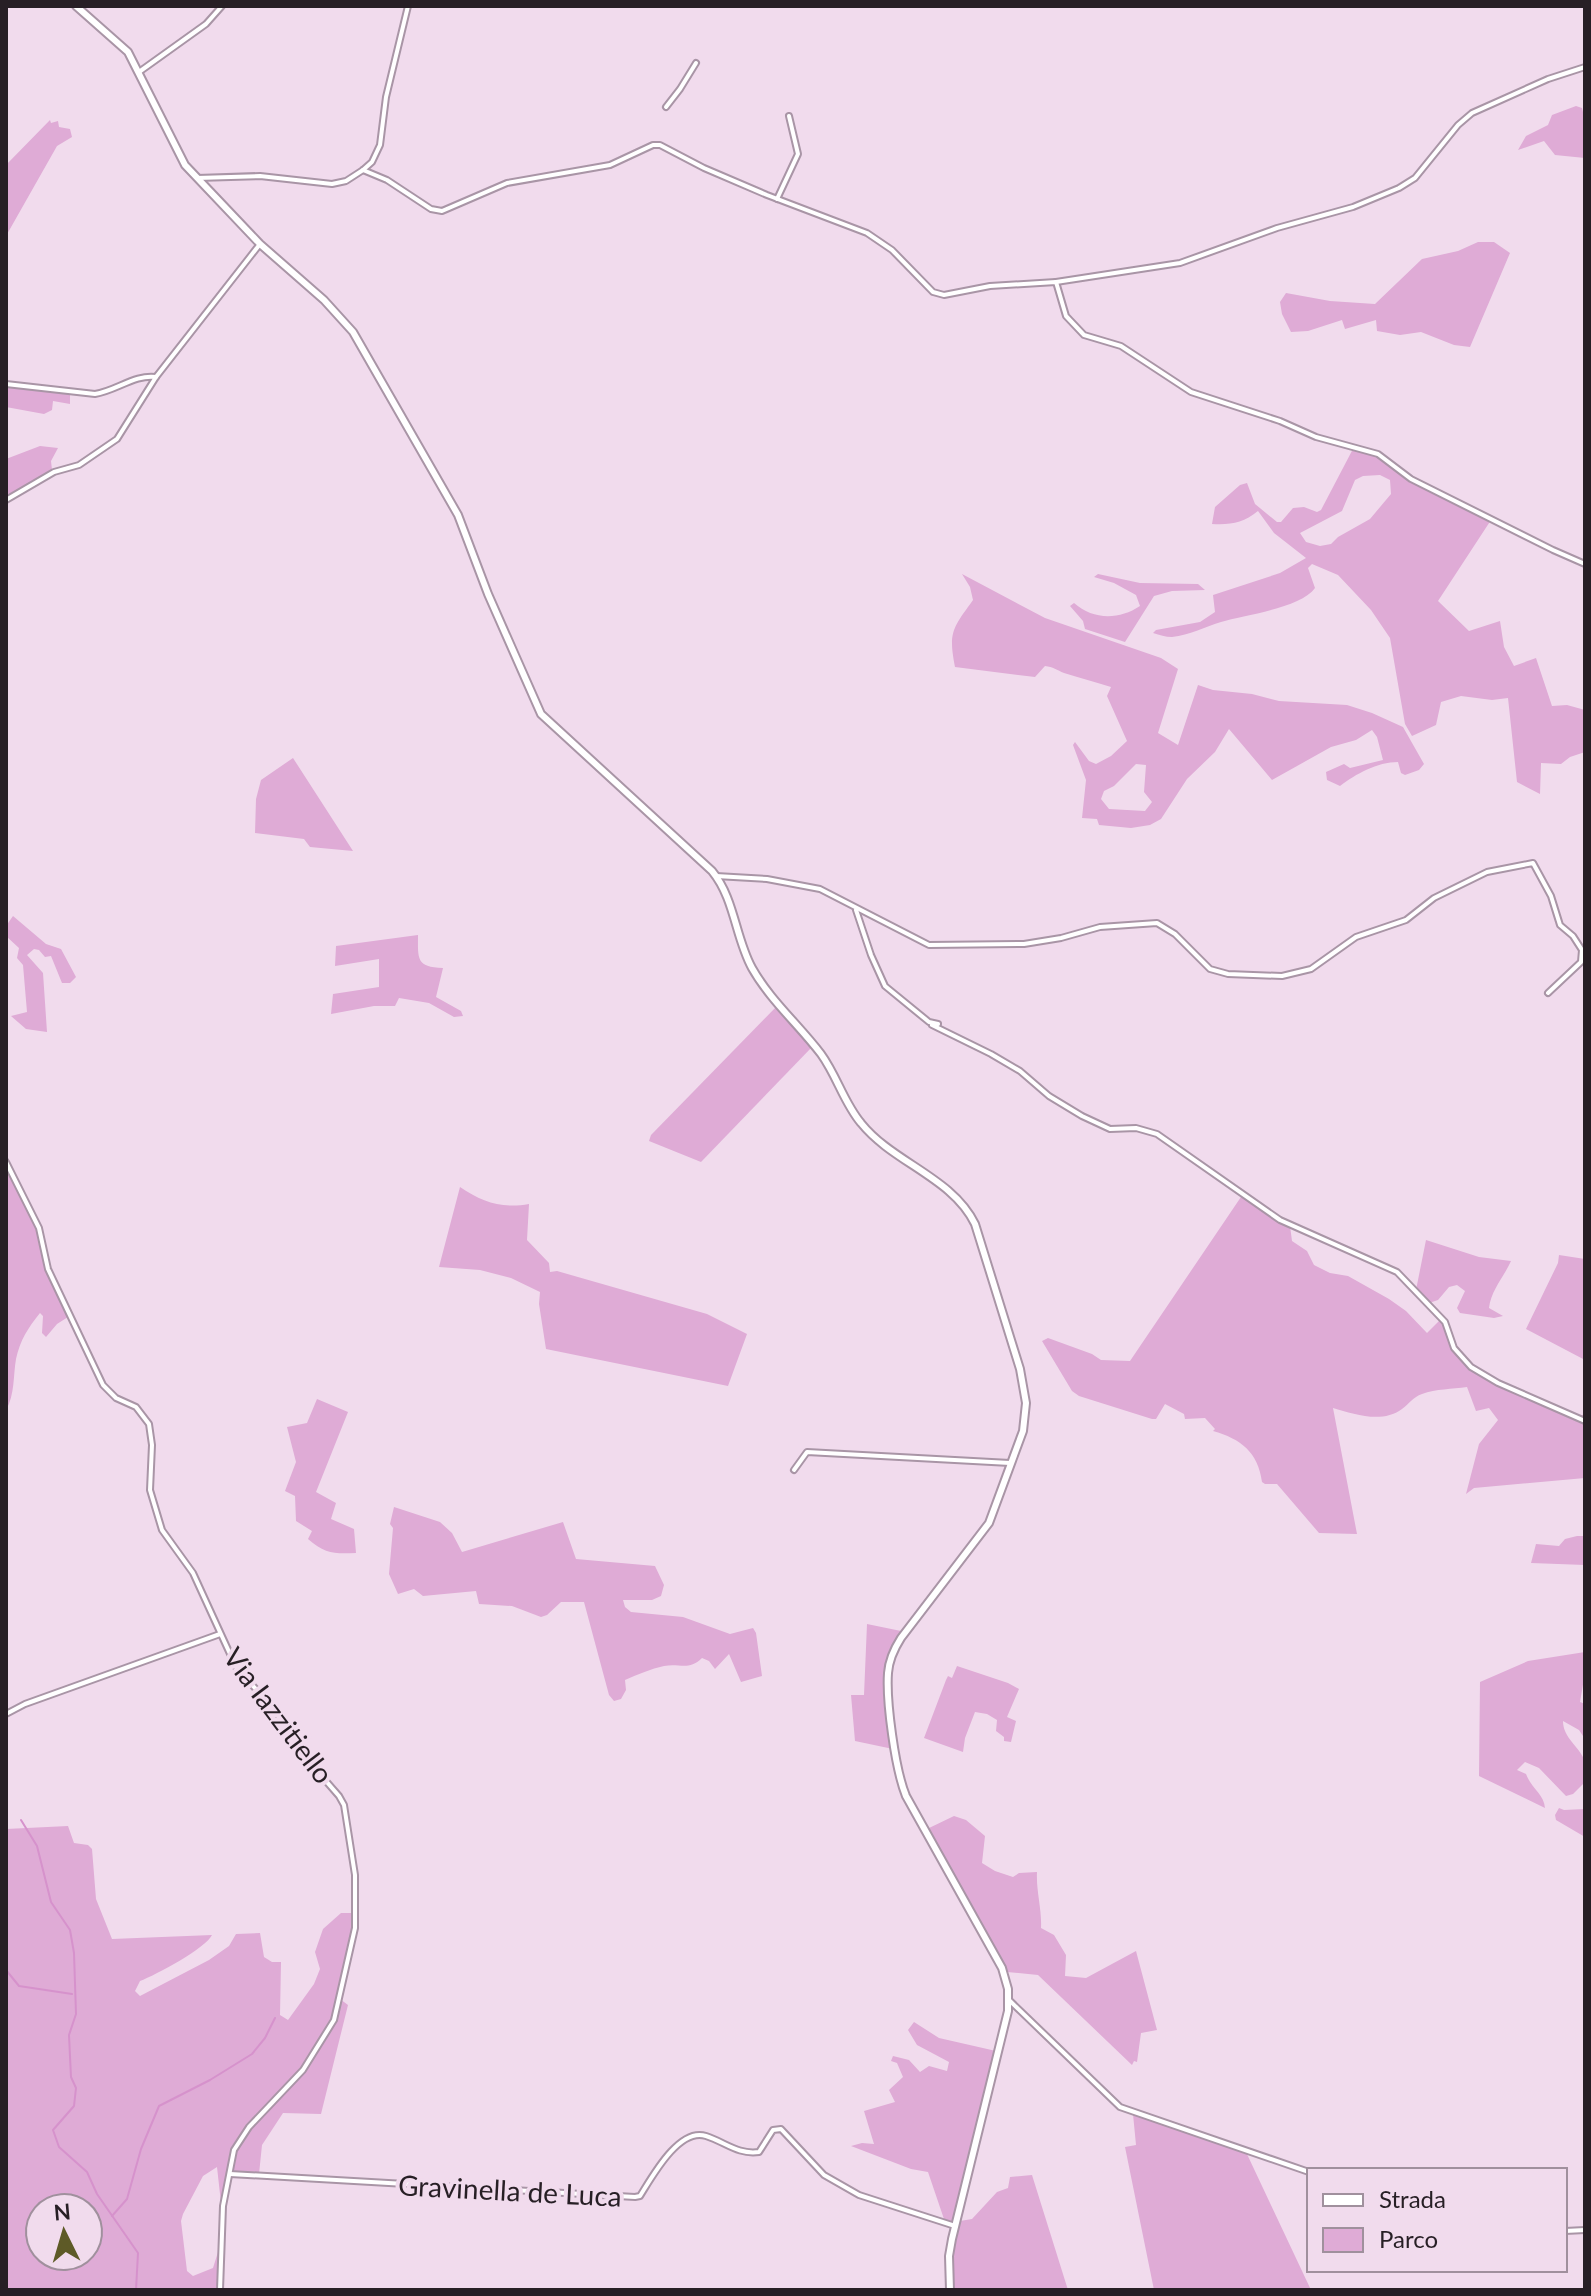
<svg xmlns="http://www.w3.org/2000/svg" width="1591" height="2296" font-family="Lato,sans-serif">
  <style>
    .green { fill: #dfabd6; fill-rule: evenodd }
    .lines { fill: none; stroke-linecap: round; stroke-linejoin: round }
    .stream { stroke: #d692cc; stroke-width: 2 }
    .minor-casing { stroke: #a995a6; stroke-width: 8 }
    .secondary-casing { stroke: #a995a6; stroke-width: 10 }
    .minor { stroke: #fff; stroke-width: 4 }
    .secondary { stroke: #fff; stroke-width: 6 }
    .labels { text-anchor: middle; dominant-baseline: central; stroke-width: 8; stroke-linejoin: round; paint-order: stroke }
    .street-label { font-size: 28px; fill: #271f25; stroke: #f1dbed }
  </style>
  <rect width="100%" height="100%" fill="#f1dbed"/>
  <g class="green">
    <path d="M1576,106l6,2 3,12v38l-30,-3 -11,-14 -26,9 8,-14 22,-11 4,-10z"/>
    <path d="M50,120l1,3 7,-2 1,6 11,2 2,8 -15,9 -51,90v-71z"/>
    <path d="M1478,242h16l16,11 -40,94 -16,-2 -33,-13 -21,3 -23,-4 -1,-11 -31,9 -3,-9 -34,11 -17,1 -9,-18 -2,-12 6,-9 44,8 45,3 47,-45 36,-8z"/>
    <path d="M6,385l64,7v12l-17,-3 -1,9 -8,4 -38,-7z"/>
    <path d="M40,446l18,2 -7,13 1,9 -46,27v-38z"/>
    <path d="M1354,447l28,10 17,15 92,48 -53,81 31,30 31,-10 4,26 10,19 22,-8 16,48 15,-1 18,5v42l-15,5 -9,7 -20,-1 -1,31 -23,-12 -9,-84 -16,2 -31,-4 -20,6 -5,23 -24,11 -7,-12 -15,-86 -19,-28 -33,-35 -26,-11 -4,4 7,20c-14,20 -71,27 -94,34 -17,5 -31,13 -49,15 -7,0 -12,-2 -19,-4l3,-3 44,-8 15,-10 -2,-17 67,-22 26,-15 -32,-25 -16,-22c-15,12 -27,14 -46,13l3,-17 25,-22 7,-2 8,21 22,18h4l12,-14 11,-1 13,5 4,-2zM1380,475l10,5 1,14 -21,25 -32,18 -7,7 -11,2 -14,-4 -6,-9 42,-22 13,-31 8,-4z"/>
    <path d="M962,574l83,44 116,40 17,11 -20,64 20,12 20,-60 15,5 39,4 27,7 68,4 25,8 31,14 21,37 -5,6 -14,5 -4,-2 -3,-11c-21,0 -42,12 -58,24l-13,-6 -1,-8 18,-8 6,4 33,-8 -6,-23 -5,-7 -16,10 -25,7 -59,33 -43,-51 -14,23 -28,27 -26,40 -11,6 -19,3 -32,-3 -2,-6 -15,-1 4,-38 -13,-35 2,-3 14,19 7,3 15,-8 16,-15 -20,-45 4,-9c-15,-5 -32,-9 -47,-14 -7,-3 -11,-6 -19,-7l-10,11 -80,-10c-7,-35 -2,-39 18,-67l-3,-13zM1136,764l10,1 -2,27 8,10 -7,9 -36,-2 -8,-10 3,-8 10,-5z"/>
    <path d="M1098,574l42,9 58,1 7,6 -33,1 -18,5 -29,46 -40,-13 -2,-8 -13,-15 4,-3c19,17 45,17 66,3l-4,-11 -22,-12 -20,-6z"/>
    <path d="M293,758l60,93 -43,-4 -6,-8 -49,-6 1,-34 5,-19z"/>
    <path d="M13,916l33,28 15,5 15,28 -6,6h-8l-11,-27 -6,1 -6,-7 -5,-1 -7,6 16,18 4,59 -21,-3 -15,-13 16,-4 -4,-47 -6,-7 2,-10 -13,-12v-10z"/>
    <path d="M418,935c0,24 -2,32 25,33l-7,29 25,14 2,5 -9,1 -25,-14 -30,-5 -4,8h-21l-43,8 2,-20 46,-7v-28l-44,7 1,-20z"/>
    <path d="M777,1006l35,41 -111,115 -52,-21 2,-6z"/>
    <path d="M6,1168l29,55 12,47 21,47 -11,7 -11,13 -4,-4 1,-17 -3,-3c-12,15 -20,27 -24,46 -3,17 -1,35 -10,51z"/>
    <path d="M460,1187c22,15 42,22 69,17l-2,36 22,23 1,9 7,-1 150,43 40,20 -19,52 -182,-37 -7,-45 1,-12 -29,-14 -31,-8 -41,-3z"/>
    <path d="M1243,1194l47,32 2,15 15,10 7,14 16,8 18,3 41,23 17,12 21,22 16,-16c9,10 8,23 16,34 26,33 83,49 121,66l5,-4v65l-111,10 -8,6 13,-50 19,-24 -9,-12 -13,3 -9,-24c-15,2 -31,2 -45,7 -9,3 -13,10 -20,15 -20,15 -48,5 -69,-1l24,126 -38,-1 -42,-49h-12l-3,-2c-4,-30 -21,-43 -49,-51l2,-2 -10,-11 -20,1 -1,-5 -19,-10 -9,15h-4l-73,-23 -7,-5 -30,-50 6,-3 44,16 9,6 29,1z"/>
    <path d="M1426,1240l53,17 32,4c-7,16 -20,29 -22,47l14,8 -9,2 -34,-5 -3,-5 8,-17 -8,-6 -8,2 -11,13 -9,3 -13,-13z"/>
    <path d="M1559,1255l26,4v101l-59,-31 32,-66z"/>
    <path d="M317,1399l31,13 -32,80 20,11 -5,16 23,10 2,24c-21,1 -31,1 -48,-14l4,-8 -16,-10 -1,-25 -10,-5 11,-29 -9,-35 20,-4z"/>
    <path d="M394,1507l46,15 12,11 10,19 101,-30 13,37 79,7 9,19 -3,11 -9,4h-29l2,7 6,5 52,5 47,17 23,-6 3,5 6,43 -21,6 -12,-28 -14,15 -6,-8 -7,-3c-13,13 -22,5 -38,8 -13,3 -26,8 -39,14l1,10 -5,9 -7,2 -5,-6 -25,-93h-23l-14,13 -6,2 -29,-11 -33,-2 -3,-13 -53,5 -9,-7 -16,5 -9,-20 4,-46 -3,-4z"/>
    <path d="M1577,1536h8v29l-54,-2 5,-19 23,2 6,-7z"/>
    <path d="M867,1624l34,7c-25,40 -13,74 -8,118l-38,-8 -4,-46h13z"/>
    <path d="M1585,1652v21l-5,29 5,2v35l-6,-9 -16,-9c0,17 16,25 22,40 2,6 0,15 0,21l-12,12 -7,2 -27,-28 -14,-6 -8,8 9,4c5,14 18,20 19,34l-66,-32 1,-94 48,-21z"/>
    <path d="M957,1666l51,17 11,6 -12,28 9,4 -5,21 -7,-1v-4l-8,-6 1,-11 -10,-6 -12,-2 -10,26 -2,14 -39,-14 22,-58 2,-4 4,2z"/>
    <path d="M1559,1808l5,2 21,-1v28l-29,-17 -1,-5z"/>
    <path d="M954,1816l12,4 19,16 -3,27 13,8 18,6 6,-4 18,-1c-1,19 5,37 4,56l13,7 12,20 -1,21 21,2 50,-27 21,79 -16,3 -4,29 -3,-1 -2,4 -94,-90 -31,-3 -80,-143z"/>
    <path d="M68,1826l6,17 14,2 4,4 4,50 16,40 100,-4c-6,13 -56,40 -72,46l-5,10 5,5 69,-36 20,-14 7,-12 24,-1 4,24 8,5h9l-1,53 8,5 26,-36 6,-15 -5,-17 8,-23 18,-16h13v14l-21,90 -30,50 -67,73 -15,63 -4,-36 -14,9 -20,38 -2,7 6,50 6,5 20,-8 5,-16v38h-212v-461zM40,2208h48v48h-48z"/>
    <path d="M340,1999l8,6 -27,109 -38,-1 -21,32 -3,29 -24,-1 -3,-4c6,-29 15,-36 34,-57 31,-33 66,-67 74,-113z"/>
    <path d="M914,2022l25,16 57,13 -43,172 -8,-1 -17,-50 -17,-3 -60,-23 11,-3 12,1 -10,-33 31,-9 -6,-12 14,-13 -6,-14 -6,-2 2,-5 16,4 11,12 9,-6 18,5 2,-9 -32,-17 -9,-15z"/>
    <path d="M1133,2114l113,38 65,138h-157l-29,-143 11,-2z"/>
    <path d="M1032,2175l36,115h-116l-2,-26 10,-43 12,-2 25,-27 11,-4 2,-11z"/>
  </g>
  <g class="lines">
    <g class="stream">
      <path d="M21,1820l16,26 14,56 19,28 4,23 2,61 -7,21 2,42 5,11 -2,18 -21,24 6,17 28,25 10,22 41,59 -2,37"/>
      <path d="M6,1970l13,16 53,8"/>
      <path d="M112,2216l15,-17 14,-50 18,-43 51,-26 42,-26 13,-16 10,-20"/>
    </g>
    <defs>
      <g id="minor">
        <path d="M139,72l67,-48 16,-18"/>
        <path d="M666,107l14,-18 16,-26"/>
        <path d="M363,170l24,10 44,29 11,2 65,-28 103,-18 43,-20h7l44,23 63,27 100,38 25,17 41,42 11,3 46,-9 66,-4 10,34 18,19 37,11 70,46 89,29 36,16 62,17 33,25 142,71 32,14"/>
        <path d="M197,178l63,-2 72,8 14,-3 17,-11 9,-8 8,-17 6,-48 22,-91"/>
        <path d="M777,199l21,-45 -9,-38"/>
        <path d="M1056,282l124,-19 97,-35 76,-21 46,-19 16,-10 43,-53 14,-12 76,-34 37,-12"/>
        <path d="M6,384l89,10c21,-3 40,-20 61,-17l104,-133"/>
        <path d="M6,500l48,-28 25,-7 38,-26 39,-62"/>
        <path d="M716,876l51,3 53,10 109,56 95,-1 37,-6 39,-11 57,-4 18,11 35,35 18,5 54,2 29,-7 45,-32 50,-17 28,-22 53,-26 46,-9 18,33 9,29 13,11 9,14 -1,12 -33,31"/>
        <path d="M856,910l15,45 14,31 44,36 9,2"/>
        <path d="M932,1025l59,29 29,17 29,25 33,20 28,13 26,-1 21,6 123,86 117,52 48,50 9,26 17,19 27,16 87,38"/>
        <path d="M6,1162l33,66 9,41 55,116 13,13 20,9 13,17 3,21 -2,45 12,40 31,43 43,94 37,41 39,57 27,31 5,9 11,70v53l-21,92 -31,50 -54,57 -15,23 -11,56 -3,84"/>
        <path d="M794,1470l13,-18 203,11"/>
        <path d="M6,1714l19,-10 195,-70"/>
        <path d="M1009,2000l111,107 189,65"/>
        <path d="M230,2174l405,23 5,-1c12,-19 39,-69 66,-60 19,6 32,19 53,16l14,-22 8,-1 43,46 35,20 96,31"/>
        <path d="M1565,2231l20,-1"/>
      </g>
      <path id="secondary" d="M76,6l52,46 57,113 75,79 64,56 29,32 105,183 30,79 53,120 171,157c23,28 23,66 40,97 18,32 47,57 69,86 16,22 23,49 40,69 32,40 91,54 114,101l45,145 6,34 -3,28 -34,92 -88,115c-7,11 -12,21 -13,35 -2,28 7,96 18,123l96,172 6,21v22l-56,228 -3,17 1,34"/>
    </defs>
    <use href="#minor" class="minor-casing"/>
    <use href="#secondary" class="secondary-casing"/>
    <use href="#minor" class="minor"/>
    <use href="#secondary" class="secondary"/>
  </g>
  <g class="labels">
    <g class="street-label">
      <text transform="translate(279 1715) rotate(53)">Via Iazzitiello</text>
      <text transform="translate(510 2190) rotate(3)">Gravinella de Luca</text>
    </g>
  </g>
  <rect width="1591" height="2296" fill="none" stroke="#271f25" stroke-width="16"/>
  <rect x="1307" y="2168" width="260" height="104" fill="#f1dbed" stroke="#a0909d" stroke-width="2"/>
  <rect x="1323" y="2194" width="40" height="12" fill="#ffffff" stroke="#a0909d" stroke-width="2"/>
  <text x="1379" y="2208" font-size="24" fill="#271f25">Strada</text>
  <rect x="1323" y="2228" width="40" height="24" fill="#dfabd6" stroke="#a0909d" stroke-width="2"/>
  <text x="1379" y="2248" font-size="24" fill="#271f25">Parco</text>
  <g transform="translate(64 2232) rotate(355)"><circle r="38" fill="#f1dbed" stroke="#a0909d" stroke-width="2"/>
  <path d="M0-6L14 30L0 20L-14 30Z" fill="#5e5a27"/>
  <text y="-12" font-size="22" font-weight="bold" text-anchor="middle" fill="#271f25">N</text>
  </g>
</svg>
